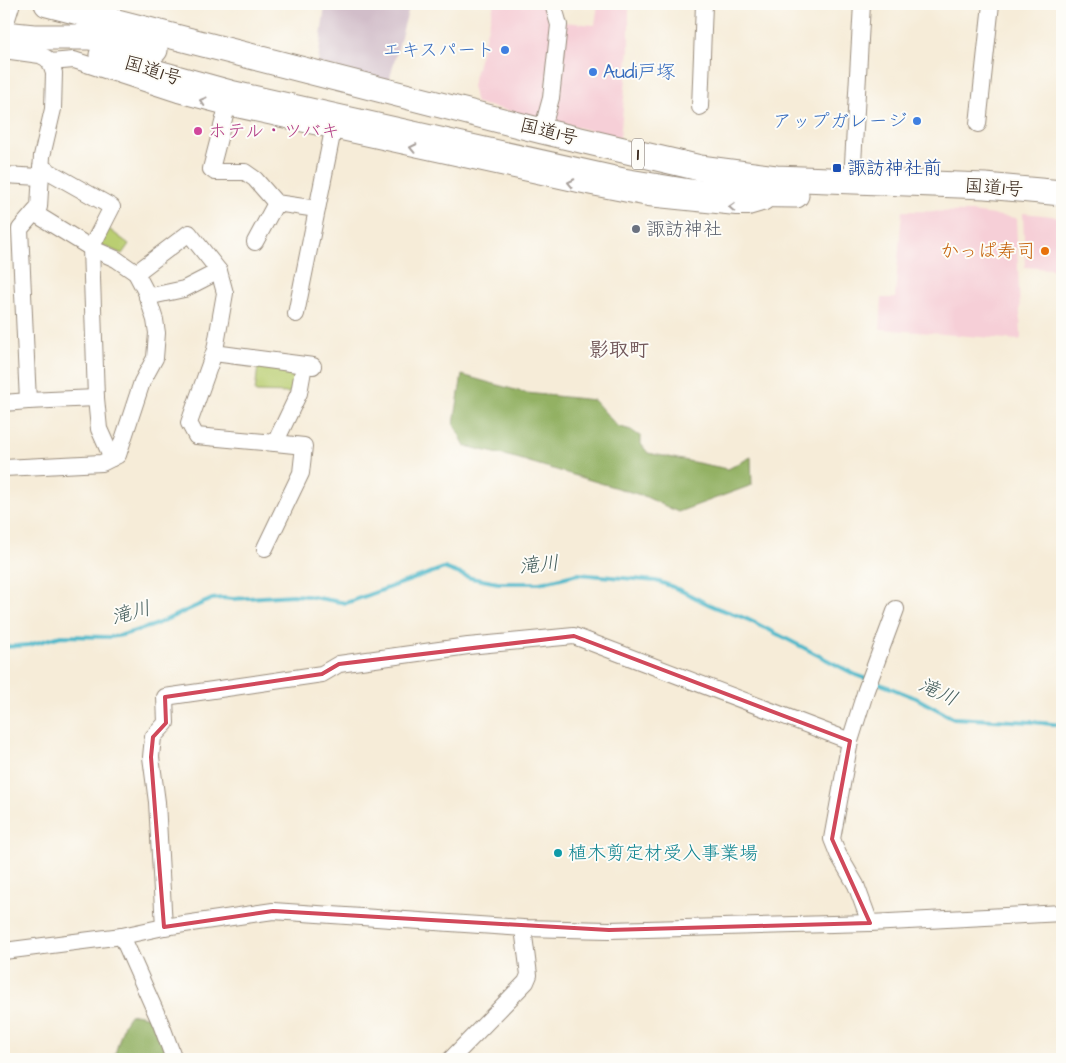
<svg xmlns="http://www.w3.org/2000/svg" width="1066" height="1063" font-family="'Architects Daughter','Klee One',sans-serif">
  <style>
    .built { fill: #f6cfd7 }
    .industrial { fill: #d1bdc9 }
    .green { fill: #bace72; stroke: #7a7c48 }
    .forest { fill: #93b164; stroke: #676e41 }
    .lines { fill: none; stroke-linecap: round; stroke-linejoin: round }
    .stream { stroke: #4cb7c9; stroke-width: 4 }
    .minor-casing { stroke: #988b7b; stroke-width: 18 }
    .major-casing { stroke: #988b7b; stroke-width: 23 }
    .highway-casing { stroke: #988b7b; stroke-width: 27 }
    .minor { stroke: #fff; stroke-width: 16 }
    .major { stroke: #fff; stroke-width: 21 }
    .highway { stroke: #fff; stroke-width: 25 }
    .oneway { stroke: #a79f9a }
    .marked { fill: none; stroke: #d1495b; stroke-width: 4; stroke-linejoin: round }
    .shop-dot { fill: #3f7fe0; stroke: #fdfcf7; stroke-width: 2 }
    .hotel-dot { fill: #d1479c; stroke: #fdfcf7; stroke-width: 2 }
    .transit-dot { fill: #1a4fb4; stroke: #fdfcf7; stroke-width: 2 }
    .worship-dot { fill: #6b7280; stroke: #fdfcf7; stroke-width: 2 }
    .food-dot { fill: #e8710a; stroke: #fdfcf7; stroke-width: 2 }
    .culture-dot { fill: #0f9aa8; stroke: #fdfcf7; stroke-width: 2 }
    .labels { text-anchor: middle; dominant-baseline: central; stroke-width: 4; stroke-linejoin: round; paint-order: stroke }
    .shield { fill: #fdfcf7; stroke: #75695f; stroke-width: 1 }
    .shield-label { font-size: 18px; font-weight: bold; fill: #3b2a1e }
    .shop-label { font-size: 19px; fill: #366cbe; stroke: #fdfcf7; text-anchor: end }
    .street-label { font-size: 19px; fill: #3b2a1e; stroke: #fdfcf7 }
    .hotel-label { font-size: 19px; fill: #b23c85; stroke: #fdfcf7; text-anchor: start }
    .transit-label { font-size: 19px; fill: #164399; stroke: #fdfcf7; text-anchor: start }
    .worship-label { font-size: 19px; fill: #5b616d; stroke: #fdfcf7; text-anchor: start }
    .food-label { font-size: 19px; fill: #c56008; stroke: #fdfcf7; text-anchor: end }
    .culture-label { font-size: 19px; fill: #0d838f; stroke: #fdfcf7; text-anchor: start }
    .neighbourhood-label { font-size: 20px; font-weight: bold; fill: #73595c; stroke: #fdfcf7 }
    .water-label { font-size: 20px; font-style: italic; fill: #415b5a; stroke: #fdfcf7 }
  </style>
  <rect width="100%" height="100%" fill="#fdfcf7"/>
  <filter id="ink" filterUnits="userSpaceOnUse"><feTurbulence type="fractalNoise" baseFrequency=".02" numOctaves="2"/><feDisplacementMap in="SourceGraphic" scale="10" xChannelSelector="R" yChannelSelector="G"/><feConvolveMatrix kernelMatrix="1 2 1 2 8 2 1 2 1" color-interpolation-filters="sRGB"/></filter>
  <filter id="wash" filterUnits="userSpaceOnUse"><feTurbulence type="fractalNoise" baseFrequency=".0096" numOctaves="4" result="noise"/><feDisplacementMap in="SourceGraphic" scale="20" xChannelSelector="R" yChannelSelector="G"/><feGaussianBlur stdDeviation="1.12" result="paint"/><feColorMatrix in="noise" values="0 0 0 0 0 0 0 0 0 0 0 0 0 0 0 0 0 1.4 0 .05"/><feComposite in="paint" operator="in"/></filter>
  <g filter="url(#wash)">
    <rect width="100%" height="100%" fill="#f6ecd8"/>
    <g class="built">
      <path d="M494,4h54l7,25 -12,90 -67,-16 -4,-17z"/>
      <path d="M598,4h31v45l-9,89 -64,-16v-28l8,-72 31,3z"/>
      <path d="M902,211l70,1 44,6 5,120 -2,2 -139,-11 2,-31h13z"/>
      <path d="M1023,213l39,4v84h-2v-31l-35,-3z"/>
    </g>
    <path class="industrial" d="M325,4h85l-21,77 -71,-18z"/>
    <g class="green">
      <path d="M106,227l23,17 -7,10 -25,-11z"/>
      <path d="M258,366l41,4 -5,23 -39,-1z"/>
    </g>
    <g class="forest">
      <path d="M462,375l64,18 68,7 23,26 14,4 10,7v7l7,9 80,16 23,-12 1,28 -74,27 -34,-16 -128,-38 -51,-12 -11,-22z"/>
      <path d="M135,1014l10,2h8l17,43h-55l-1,-2 10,-33 6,-9z"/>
    </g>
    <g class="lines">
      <g class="stream">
        <path d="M4,647l25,-2 32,-9 49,1 12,-2 30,-9 60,-27 11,-1 10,1 60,-4 14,1 39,7 98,-35 27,10 27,5h42l38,-9 78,7c19,5 35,15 52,23 14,7 29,10 43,17 35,17 70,36 105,54l11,4"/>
        <path d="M873,681l43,17 37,20 79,4 30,3"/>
      </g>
    </g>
  </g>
  <g filter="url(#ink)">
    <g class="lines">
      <defs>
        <g id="minor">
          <path d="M4,47l7,4 29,4 6,3 4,4 4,11 -1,36 -11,47 -3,51 -19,22 8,172 -24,2"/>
          <path d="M50,62l24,-2 104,34 49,13 365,80 56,11 88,9h12l17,-5"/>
          <path d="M227,107l-16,62 4,3h30l10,7 21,24"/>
          <path d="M700,107l4,-103"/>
          <path d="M978,124l13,-120"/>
          <path d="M542,131l9,-33 8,-73 -6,-21"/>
          <path d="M41,167l71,40 -21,41 5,150 3,31 13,29"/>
          <path d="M4,175l36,2"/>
          <path d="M852,181l10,-177"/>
          <path d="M255,242l21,-39 41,6"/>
          <path d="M136,273l53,-40 30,38 6,22 -10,57 -26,73 7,13 79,7 24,-50 5,-28"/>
          <path d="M147,297l37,-8 35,-18"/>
          <path d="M296,314l37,-184"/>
          <path d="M214,353l99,13"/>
          <path d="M28,401l68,-3"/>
          <path d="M4,468l98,-5 16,-8 24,-73 13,-24 2,-25 -2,-13 -9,-28 -10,-19 -20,-14 -25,-11 -57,-35"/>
          <path d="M265,548l36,-75 3,-27 -29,-3"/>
          <path d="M870,923l-14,-38 -18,-31 -6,-15 18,-98 16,-51 30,-81"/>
          <path d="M164,927l-7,-125 -6,-45 2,-20 13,-14 -1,-26 157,-23 17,-10 129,-18 106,-10 276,105"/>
          <path d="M122,936l39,88 13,35"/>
          <path d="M4,951l118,-15 42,-9 109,-16 250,17 86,2 261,-7 192,-10"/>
          <path d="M451,1059l75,-77 3,-7 -6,-47"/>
        </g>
        <path id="major" d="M4,20l5,-16"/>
        <g id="highway">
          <path d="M47,4l495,127 158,37 76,10 209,8 77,7"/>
          <path d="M4,34l30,3h54l35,5 32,8"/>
          <path d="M102,55l38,13 94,26 389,87 67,11 27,2 79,1"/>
        </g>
      </defs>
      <use href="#minor" class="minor-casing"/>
      <use href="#major" class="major-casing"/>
      <use href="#highway" class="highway-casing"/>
      <use href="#minor" class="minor"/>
      <use href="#major" class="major"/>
      <use href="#highway" class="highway"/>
    </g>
    <defs><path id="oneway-chevron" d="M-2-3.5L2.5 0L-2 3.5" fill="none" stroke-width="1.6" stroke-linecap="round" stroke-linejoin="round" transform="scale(1.25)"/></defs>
    <g class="oneway">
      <use href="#oneway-chevron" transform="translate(203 101) rotate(-165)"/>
      <use href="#oneway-chevron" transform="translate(413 148) rotate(-168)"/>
      <use href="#oneway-chevron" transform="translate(571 183) rotate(-168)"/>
      <use href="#oneway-chevron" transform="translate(732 207) rotate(-177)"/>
    </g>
  </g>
  <path class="marked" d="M574,636l276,105 -18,98 38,84 -261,7 -336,-19 -109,16 -13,-170 2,-20 13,-14 -1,-26 157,-23 17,-10z"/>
  <g class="shop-dot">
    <circle cx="505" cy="50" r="5"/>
    <circle cx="593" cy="72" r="5"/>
    <circle cx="917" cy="121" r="5"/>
  </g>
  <circle class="hotel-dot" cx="198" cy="131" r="5"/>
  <rect class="transit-dot" x="832" y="163" width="10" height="10" rx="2.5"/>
  <circle class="worship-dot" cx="636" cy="229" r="5"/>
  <circle class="food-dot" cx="1045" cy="251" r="5"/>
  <circle class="culture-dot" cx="558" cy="853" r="5"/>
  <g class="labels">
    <rect class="shield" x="632" y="138.5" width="12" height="31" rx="4"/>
    <g class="shield-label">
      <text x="638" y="154">1</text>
    </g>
    <g class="shop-label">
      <text x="495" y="50">エキスパート</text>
      <text x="603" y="72" text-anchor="start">Audi戸塚</text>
      <text x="907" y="121">アップガレージ</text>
    </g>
    <g class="street-label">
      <text transform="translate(153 71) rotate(17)">国道1号</text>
      <text transform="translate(549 132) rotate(14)">国道1号</text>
      <text transform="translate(994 188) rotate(4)">国道1号</text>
    </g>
    <g class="hotel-label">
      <text x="208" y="131">ホテル・ツバキ</text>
    </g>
    <g class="transit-label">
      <text x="847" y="168">諏訪神社前</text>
    </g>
    <g class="worship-label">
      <text x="646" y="229">諏訪神社</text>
    </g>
    <g class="food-label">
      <text x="1035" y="251">かっぱ寿司</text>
    </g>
    <g class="culture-label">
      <text x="568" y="853">植木剪定材受入事業場</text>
    </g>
    <g class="neighbourhood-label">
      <text x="619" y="350">影取町</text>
    </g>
    <g class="water-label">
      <text transform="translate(539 565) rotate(-6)">滝川</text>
      <text transform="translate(131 613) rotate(-15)">滝川</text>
      <text transform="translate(938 692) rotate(25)">滝川</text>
    </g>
  </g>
  <rect width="1066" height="1063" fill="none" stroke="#fdfcf7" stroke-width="20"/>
</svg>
